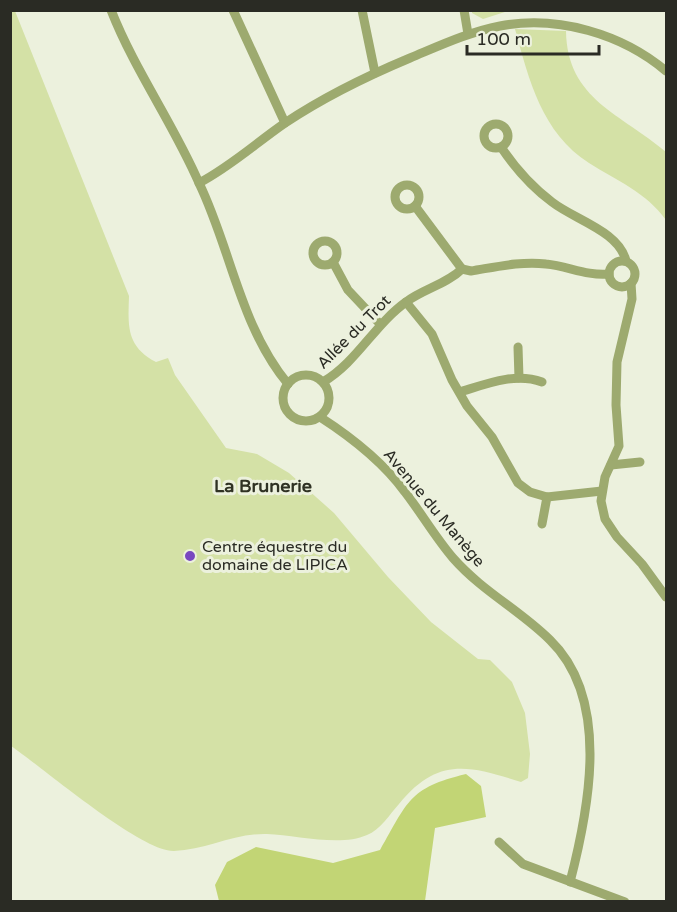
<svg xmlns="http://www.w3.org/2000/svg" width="677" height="912" font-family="'Varela Round',sans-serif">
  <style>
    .green { fill: #d4e1a6 }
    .water { fill: #c2d575 }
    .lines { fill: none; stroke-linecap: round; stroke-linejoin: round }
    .street { stroke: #9daa6f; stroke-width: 9 }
    .poi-dot { fill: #7948c0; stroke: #ecf1dd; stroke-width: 2 }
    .labels { text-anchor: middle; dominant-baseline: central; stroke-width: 6; stroke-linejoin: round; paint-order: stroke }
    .street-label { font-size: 16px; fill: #2a2b24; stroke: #ecf1dd }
    .poi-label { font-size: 16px; fill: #2a2b24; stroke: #ecf1dd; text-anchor: start }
    .neighbourhood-label { font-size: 18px; font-weight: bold; fill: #2f3223; stroke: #ecf1dd }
  </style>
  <rect width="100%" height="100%" fill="#ecf1dd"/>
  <g class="green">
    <path d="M10,11h5l114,285c-1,30 -3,50 27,66l12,-4 7,17 51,73 31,6 32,19 45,40 54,64 43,45 47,37 12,1 22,22 13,31 5,41 -2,24 -7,4c-51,-16 -83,-26 -122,22 -9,10 -19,26 -32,31 -27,12 -71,0 -100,-1 -33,-1 -61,16 -93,17 -33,1 -132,-84 -163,-105z"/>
    <path d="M472,11v-1l36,1 -25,8 -11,-6z"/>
    <path d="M515,29l51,2c1,69 56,83 100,121v68c-20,-28 -49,-39 -77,-57 -47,-30 -60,-83 -74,-134z"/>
  </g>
  <path class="water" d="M466,774l15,12 5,31 -51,11 -10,73h-206l-4,-16 12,-23 29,-15 77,16 47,-13c28,-48 28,-62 86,-76z"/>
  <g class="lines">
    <g class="street">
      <path d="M111,10c24,61 62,113 88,173"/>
      <path d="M233,10l52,113"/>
      <path d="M362,10l13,63"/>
      <path d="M464,10l4,24"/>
      <circle cx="496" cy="136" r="12"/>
      <path d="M501,147c14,21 31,40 51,55 23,18 67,29 74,59"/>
      <circle cx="407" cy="197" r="12"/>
      <path d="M415,206l47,63"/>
      <circle cx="325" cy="253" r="12"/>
      <circle cx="622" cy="274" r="13"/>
      <path d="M333,262l15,28 32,34"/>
      <path d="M631,283l1,16 -15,63 -1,43 3,41 -14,31 -4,24 4,18 12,18 25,27 24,33"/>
      <path d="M406,302l26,32 20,46 15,26 25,31 26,46 12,9 17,5 55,-6"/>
      <path d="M518,347l1,31"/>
      <circle cx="306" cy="398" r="23"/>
      <path d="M323,382c34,-20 51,-57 83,-80 17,-13 41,-18 56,-33l9,2c25,-4 50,-10 75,-7 22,2 40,12 63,10"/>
      <path d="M288,384c-48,-58 -57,-135 -89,-201 31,-16 57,-40 86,-60 39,-26 82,-47 125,-65 29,-12 59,-26 90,-32 58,-11 122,8 166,45"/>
      <path d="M460,392c26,-8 55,-20 82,-10"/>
      <path d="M320,417c31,20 63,45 85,75 17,22 30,45 48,66 30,34 67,52 97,82 61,59 39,169 20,242"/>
      <path d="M611,465l29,-3"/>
      <path d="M542,524l5,-27"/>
      <path d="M499,842l24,22 102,38"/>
    </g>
  </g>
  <circle class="poi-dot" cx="190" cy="556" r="6"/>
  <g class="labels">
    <g class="street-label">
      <text transform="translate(354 332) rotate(-45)">Allée du Trot</text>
      <text transform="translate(434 508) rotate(50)">Avenue du Manège</text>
    </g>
    <g class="poi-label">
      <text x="202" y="547">Centre équestre du<tspan x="202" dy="18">domaine de LIPICA</tspan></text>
    </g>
    <g class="neighbourhood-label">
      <text x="263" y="486">La Brunerie</text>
    </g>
  </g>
  <rect width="677" height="912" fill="none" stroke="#2a2b24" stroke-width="24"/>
  <path d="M467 45v9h132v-9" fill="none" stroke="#2a2b24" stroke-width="3"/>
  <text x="476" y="45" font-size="18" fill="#2a2b24" stroke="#ecf1dd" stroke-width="4.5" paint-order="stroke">100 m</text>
</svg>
